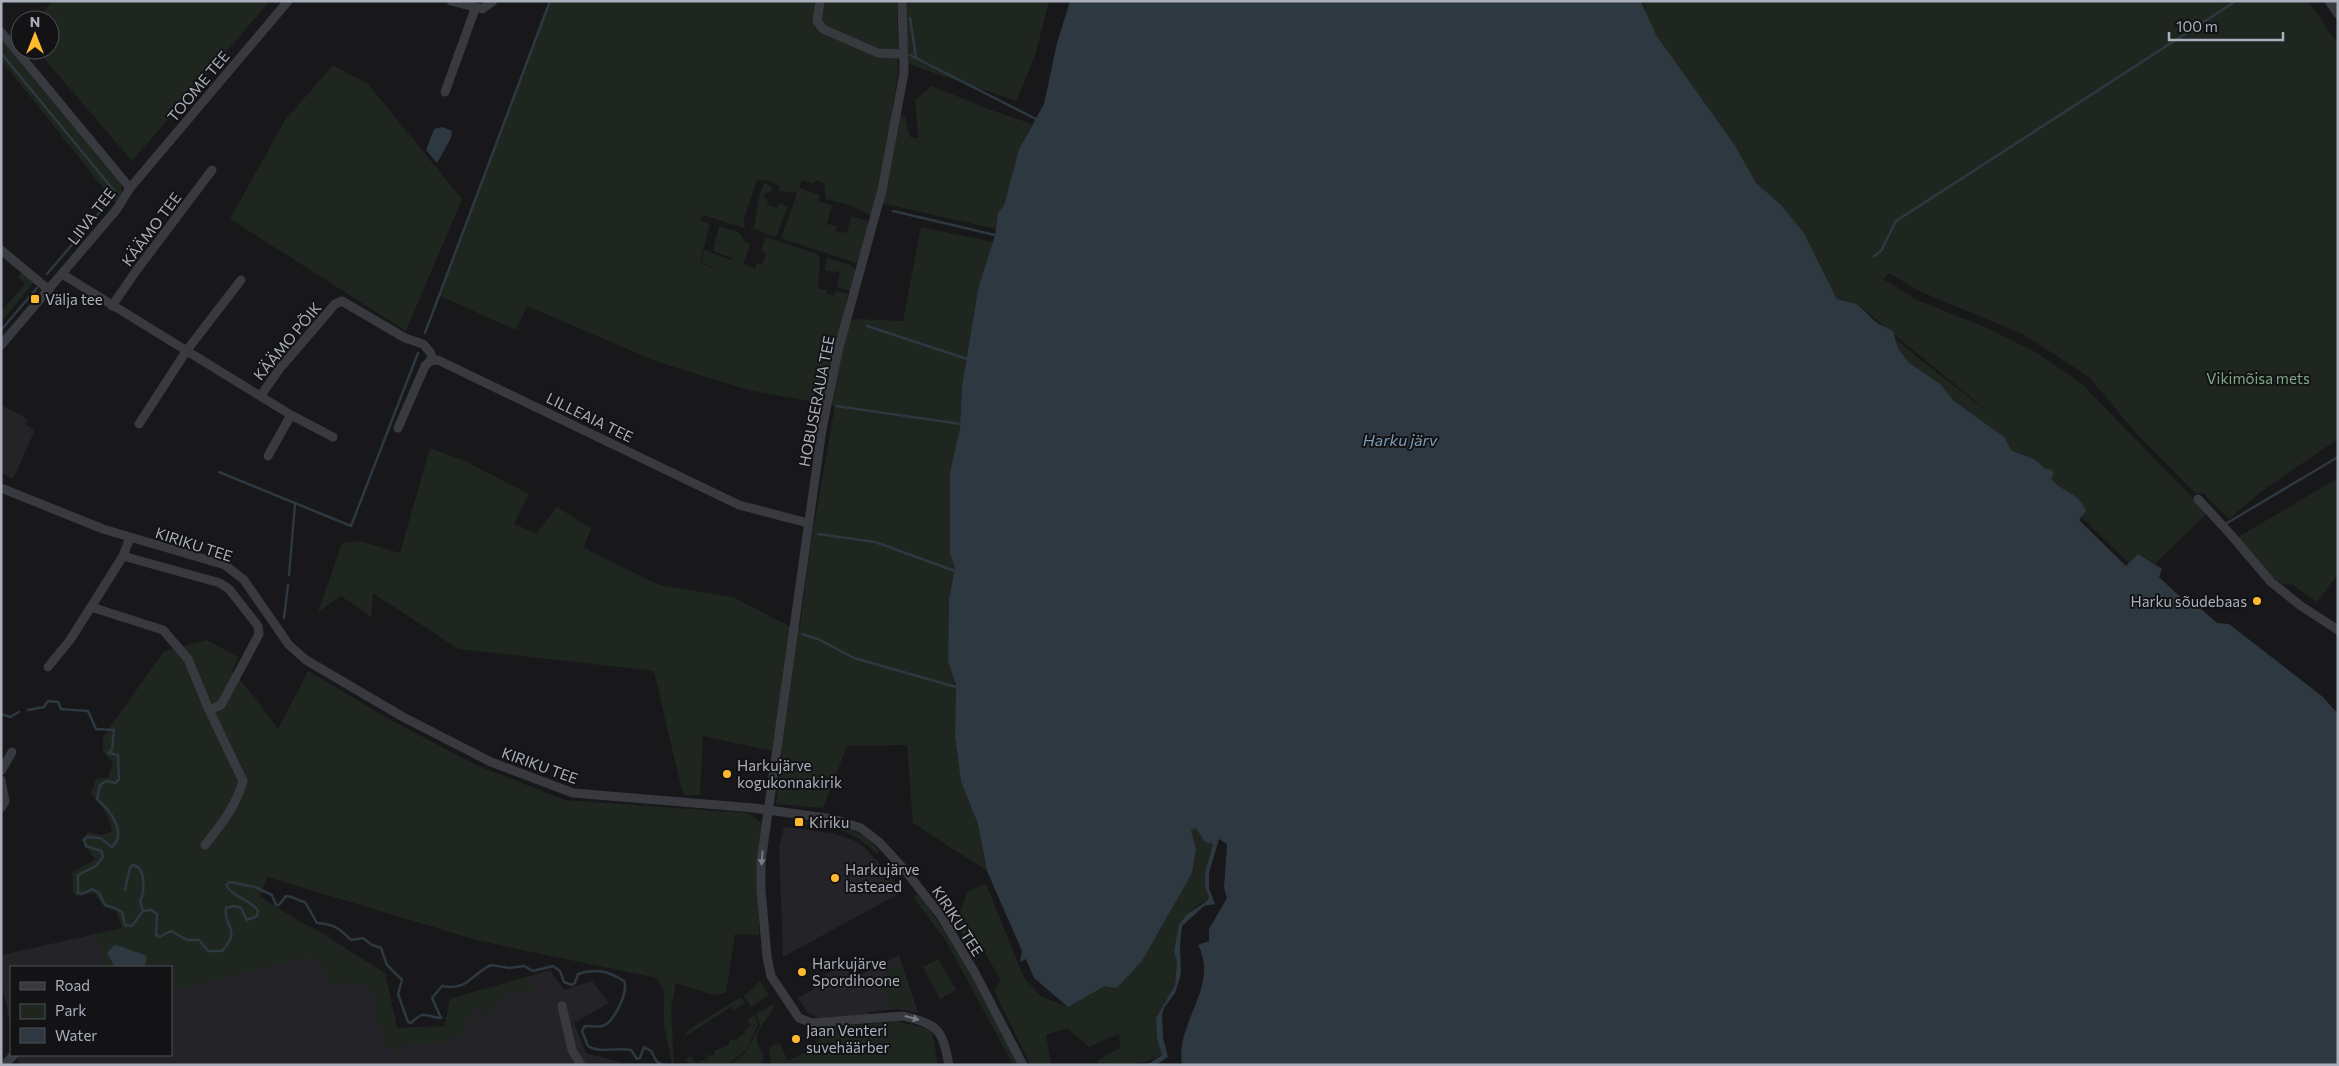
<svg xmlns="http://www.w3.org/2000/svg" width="2339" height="1066" font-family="Commissioner,sans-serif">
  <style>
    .built { fill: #242428 }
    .green { fill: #1e261f }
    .water { fill: #2d3840 }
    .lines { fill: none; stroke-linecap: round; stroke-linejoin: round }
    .stream { stroke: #2d3840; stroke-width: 2.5 }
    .street { stroke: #393a40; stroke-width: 9 }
    .oneway { fill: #777a84 }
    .poi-dot { fill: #feb92e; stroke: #131316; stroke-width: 2 }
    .labels { text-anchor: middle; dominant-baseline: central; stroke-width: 4; stroke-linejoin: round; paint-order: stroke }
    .street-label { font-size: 15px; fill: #aaafbb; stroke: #131316 }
    .poi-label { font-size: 15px; fill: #aaafbb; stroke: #131316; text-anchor: start }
    .park-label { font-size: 15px; fill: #80a783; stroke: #131316 }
    .water-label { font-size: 16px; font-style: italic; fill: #7f9db8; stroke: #131316 }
  </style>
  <rect width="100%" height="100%" fill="#18181b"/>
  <g class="built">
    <path d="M1,405l20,10 7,6 -3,3 10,6 -22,49 -12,-6z"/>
    <path d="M784,827l48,6 21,7 10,6 16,17 23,29 -119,65 -4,-110z"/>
    <path d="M312,927l73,46 12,55 48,-2 5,-27 100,-29 14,20 28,-9 17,22 -35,20 12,30 44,12h-611l-2,-10h154v-88h-160v60l-10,-46v-26l121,-27z"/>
    <path d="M899,955l19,58 -21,-4 -29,3 2,3 -51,3 -12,-6 -9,-14 16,-9 2,-10 29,-15 7,15z"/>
  </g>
  <g class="green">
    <path d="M52,1h218l-138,160 -95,-111h13v-30h-14z"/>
    <path d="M550,1h347l1,72 -6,38 13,6 5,20 8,1 -3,-38 17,-14 56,23 44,15 -13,25 -15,56 -6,8 -2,16 -120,-27 -4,14 -22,-11 -24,-6 -2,-16 -8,-3 -2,4 -12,-4 -3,8 21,7 -1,7 13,3 -5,19 10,2 -1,5 11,2 4,-17 20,6 -11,39 -4,2 -73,-24 -1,-3 15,-43 -18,-2v-5l-10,-5 -12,-1 -14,42 2,2 -1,4 -41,-13 -3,5 10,4 -10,39 20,7 -19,-8 4,-12 26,10 -4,12 5,-14 -19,-7 6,-25 21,7 5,9 5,2 -7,20 12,5 2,-6 5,1 4,-10 -5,-3 4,-14 52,17 3,5 -2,29 9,2 -1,4 8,2 1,-5 13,2 -7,36 13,-10 49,2 18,-94 72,15 -15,47 -16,97 -2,42 -10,44v82l5,14 -6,30 -1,64 8,21 -1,54 6,45 17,42 9,47 -74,-48 -6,-78 -60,1 -24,62 -47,-4 6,-51 -79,-17 -3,59h-15l-4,-8 -27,-116 -196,-22 -85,-56 -2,24 -30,-21 -23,16 24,-69 18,-2 40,12 30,-105 35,13 64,33 -15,30 22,9 21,-26 34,21 -7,20 75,37 74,12 56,29h11l11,-84 24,-136 -87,-16 -93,-29 -128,-55 -11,24 -76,-34z"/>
    <path d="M906,1h143l-14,55 -19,45 -108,-37z"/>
    <path d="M1632,1h8l7,13 -4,-13h665l30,43v395l-76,52 -33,28 -26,-26 -7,1 -59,-60 -48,-57 -66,-43 -104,-43 -30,-18 -6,6 34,21 68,27 54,27 44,31 124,128 -52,51 -17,-10 -9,9 -48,-46 -3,3 -28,-42 4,-5 -38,14 -182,-185 23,4 65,55 74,57 -139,-114 -20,-5 -22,-45 -23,-31 -96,-102z"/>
    <path d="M1,39l120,145 1,11 -6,9 -115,-144z"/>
    <path d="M333,65l35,19 94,115 -56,132 -176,-112 55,-99z"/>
    <path d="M764,183l9,4 -3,6 -4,-1 -2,6 4,2 -2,4 11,4 2,-5 9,3 -12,31 -27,-10h5l1,-4 4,-27z"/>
    <path d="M828,258l22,7 7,5 -6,22 -14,-5 3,-15 -12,-1 -3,-2 1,-9z"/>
    <path d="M22,272l12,10 -33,40v-14l2,1 22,-25 -7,-7z"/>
    <path d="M2338,478v96l-21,28 -25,-18 -8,1 -14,-10 -32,-38z"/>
    <path d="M207,640l31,17 -6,14 25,29 21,29 30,-58 79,47 89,47 89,35 183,13 14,10 -4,45 1,67 -24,-1 -9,59 -13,2 -37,-12 -5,25 3,57h-2l-8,-40v-34l-8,-13 -176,-37 -213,-64 -7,20 125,76 12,55 48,-2 5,-27 79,-23 5,15c-34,2 -27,-1 -45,25h-6l-2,-8 -9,3 2,7 -10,2 4,14 -41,12 -2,-3 -19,2 -4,8 -6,2 -2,-8 -7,1 -4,-18h-3l-10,-43 -21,-4 -14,3 -11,-7 -1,-16 -14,-6 -138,33v-23h-26v-12l-28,-10 -3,21 5,1h-14l-8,-32 -2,-1 27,-6 -5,-15 -14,-8 -9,-12 -18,3 -3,-3 -1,-20 23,-14 -14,-19 7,-8 13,3 11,-4c-4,-15 -10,-26 -21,-37l5,-15 12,-2 5,-13 -10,-13v-14l61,-86z"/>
    <path d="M805,822c28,3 56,4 74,29l-2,3c-25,-24 -39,-26 -72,-30z"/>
    <path d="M1197,828l8,14 8,2c-3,18 -15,35 -4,53l-2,4 -8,3 -18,16 -7,32 3,9 -2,24 -19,33 1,21 5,16c-20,11 -42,10 -66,10l2,-5 22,-12 -1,-14 -30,13 -22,-19 -21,7 5,30h-21l-36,-75 7,-9 -18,-32h-11c-18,-26 -15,-29 -4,-58l18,-7 38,94 18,19 26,10 37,-21 91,-137 -6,-20z"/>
    <path d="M917,895l3,1 28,40 20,33 51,96h-6l-67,-124 -33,-44z"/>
    <path d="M938,959l18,31 -16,9 -17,-32z"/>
    <path d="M900,965l13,42 -28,-1 3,-37z"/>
    <path d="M760,981l9,14 -18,12 -7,-11z"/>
    <path d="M739,998l3,1 3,4 -11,7 -3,-3 -48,31 5,-8z"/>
    <path d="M775,1003c-2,12 -18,22 -18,36 0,8 8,14 6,23l-4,3h-29l16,-13 14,-27 -4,-11z"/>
    <path d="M755,1015l3,9 -11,25 -20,16h-38l-4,-5 6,-4 5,7 12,-5 -1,-2 2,-2 2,2 4,-2 -1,-3 16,-7 -1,-3 3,-2 2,2 11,-8 -1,-2 7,-5 -4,-6z"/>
    <path d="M897,1021l35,9 6,35h-167l-2,-14 3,-6 8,-1 8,17 24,-12 14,-21z"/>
  </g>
  <g class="water">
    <path d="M1070,1h571l15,34 78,109 22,39 24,21 24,29 33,66 20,5 20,19 16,8 5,18 11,14 30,20 15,18 50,36 8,14 22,8 12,10h4l4,4 -3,6c13,15 26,11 35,32l-7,9 47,46 12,-12 24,15 -3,8 30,28 4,-3 24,21 12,1 94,73 15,17v351h-1156c-7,-43 38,-79 16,-120l11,-4v-12l18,-31 -3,-10 3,-44 -8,-5 -10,34v15l6,16 -11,2 -22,20 -2,20 1,28 -6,19 -11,15 -2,7 1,23 5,19 -12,8h-15l9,-2 12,-8 -5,-16 -1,-21 19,-33 2,-24 -3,-9 5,-28 7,-9 21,-14 2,-4c-10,-18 0,-35 4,-53l-8,-2 -9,-14 -5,2 5,19 -4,24 -50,88 -25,27 -12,-2 -37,21 -34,-29 -8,-19 -6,3 2,-11 -35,-80 -9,-47 -17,-42 -6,-45 1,-53 -8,-22 1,-64 6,-30 -5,-14v-82l10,-44 2,-42 16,-97 17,-54 3,-22 6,-8 15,-56 25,-45 13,-61z"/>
    <path d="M442,127l10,4 -1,7 -14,25 -11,-13 8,-21z"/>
    <path d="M117,945l28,10 2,2 -2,10 -31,-1 -7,-13 6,-7z"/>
  </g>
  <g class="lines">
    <g class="stream">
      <path d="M910,18l6,40"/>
      <path d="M1,53l115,140 -69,81"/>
      <path d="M910,55l126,64"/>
      <path d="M893,211l102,24"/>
      <path d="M1874,256l7,-5 15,-30 340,-220"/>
      <path d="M867,326l100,33"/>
      <path d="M1,330l36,-42"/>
      <path d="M425,333l125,-332"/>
      <path d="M836,406l125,18"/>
      <path d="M219,472l132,54 67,-173"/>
      <path d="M2227,523l111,-66"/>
      <path d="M818,534l57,8 80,29"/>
      <path d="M289,575l6,-71"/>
      <path d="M284,618l4,-33"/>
      <path d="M802,634l16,5 36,19 102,29"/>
      <path d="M28,710l16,-3 4,-6 10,1 3,7 27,2 8,18 18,1 -2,20 -4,3 10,2 1,24 -3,4 -10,-2 -6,4 -3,14c12,10 31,34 15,48l-12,-9 -13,-1 -3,3 2,6 15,5 2,6 -7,9 -18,9v18l4,1 10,-5 7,4 6,12 10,3 7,4 3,13 7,1 11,-15 8,-1 6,4 -1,21 3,2 12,-6 16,9h12l9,11h14c21,-23 0,-24 4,-43l8,-2 7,2 6,12 10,-4 1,-5c-8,-13 -24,-12 -32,-26l4,-3 25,5 17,8 4,10h3l7,-9c7,0 12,5 19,6l12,21c17,1 22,5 34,17l12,-2 9,7 9,3 6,17 15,15 -4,14 10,28 3,1c14,-14 14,-6 30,-5l-9,-20 10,-12c26,5 28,-11 49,-21l18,3 15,-2 9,5 20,-5 7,5 4,11 8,3 3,-2 3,-9c18,-6 30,-3 46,7 5,10 -10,42 -22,45 -5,1 -12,0 -17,0l-3,5 6,15c12,8 28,1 43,4l6,9 3,-1 4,-11 7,4 6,11 7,3"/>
      <path d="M1,714l9,3 9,-5"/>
      <path d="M125,890l5,-22 3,-3c13,2 12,27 7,36l3,10"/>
    </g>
    <g class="street">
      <path d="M451,1l31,8 11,-8"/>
      <path d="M820,1l-3,20 6,8 55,24 25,1"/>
      <path d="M902,1l2,72 -22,117 -44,161 -16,78 -61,433v28l6,67 4,19 28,42 13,5 91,-7c37,9 39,14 46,49"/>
      <path d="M2329,1l9,13"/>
      <path d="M1,32l129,156"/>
      <path d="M445,92l30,-83"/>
      <path d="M1,250l48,40"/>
      <path d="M62,274l229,141 42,22"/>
      <path d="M112,306l24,-35 76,-101"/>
      <path d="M1,345l116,-136 13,-21 158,-187"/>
      <path d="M261,395l20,-28 54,-63 7,-3 63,37 18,6 7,8 3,8"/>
      <path d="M139,424l48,-74 54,-70"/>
      <path d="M398,428l27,-62 5,-5 8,-1 301,145 69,18"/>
      <path d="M268,456l23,-41"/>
      <path d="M1,488l102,41 122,36 19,15 45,65 17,15 97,57 88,45 82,31 181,15 79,11 28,9 18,14 25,27 37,47 34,57 48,92"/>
      <path d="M2198,499l34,37 39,46 30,24 37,24"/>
      <path d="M123,556l97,27 9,6 29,37 1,8 -38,71 -12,5 -21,-51 -25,-29 -72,-23 32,-51 7,-18"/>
      <path d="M48,667l22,-27 21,-33"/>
      <path d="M1,771l11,-19"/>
      <path d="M1,780l4,21 -4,7"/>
      <path d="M205,845c16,-20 31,-39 38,-64l-34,-71"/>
      <path d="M562,1006l10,44 9,15"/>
      <path d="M4,1065l10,-10"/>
    </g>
  </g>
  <defs><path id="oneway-solid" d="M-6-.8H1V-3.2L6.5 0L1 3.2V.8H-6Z" transform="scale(1.25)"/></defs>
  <g class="oneway">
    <use href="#oneway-solid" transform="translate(762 858) rotate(95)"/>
    <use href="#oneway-solid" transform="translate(912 1018) rotate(15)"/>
  </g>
  <g class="poi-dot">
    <rect x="30" y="294" width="10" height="10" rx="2.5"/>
    <circle cx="2257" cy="601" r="5"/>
    <circle cx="727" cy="774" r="5"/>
    <rect x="794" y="817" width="10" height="10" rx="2.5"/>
    <circle cx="835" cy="878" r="5"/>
    <circle cx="802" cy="972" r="5"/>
    <circle cx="796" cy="1039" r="5"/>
  </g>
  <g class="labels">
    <g class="street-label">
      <text transform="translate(198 86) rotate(-50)">TOOME TEE</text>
      <text transform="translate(91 216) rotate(-52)">LIIVA TEE</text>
      <text transform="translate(151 229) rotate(-53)">KÄÄMO TEE</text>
      <text transform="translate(287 341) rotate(-50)">KÄÄMO PÕIK</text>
      <text transform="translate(816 401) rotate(-79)">HOBUSERAUA TEE</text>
      <text transform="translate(590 417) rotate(26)">LILLEAIA TEE</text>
      <text transform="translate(194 544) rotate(18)">KIRIKU TEE</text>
      <text transform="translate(540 765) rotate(20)">KIRIKU TEE</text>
      <text transform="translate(958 921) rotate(57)">KIRIKU TEE</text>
    </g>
    <g class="poi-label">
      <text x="45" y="299">Välja tee</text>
      <text x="2247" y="601" text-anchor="end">Harku sõudebaas</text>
      <text x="737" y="765">Harkujärve<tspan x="737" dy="17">kogukonnakirik</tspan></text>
      <text x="809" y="822">Kiriku</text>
      <text x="845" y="869">Harkujärve<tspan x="845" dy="17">lasteaed</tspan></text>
      <text x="812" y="963">Harkujärve<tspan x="812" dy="17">Spordihoone</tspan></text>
      <text x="806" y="1030">Jaan Venteri<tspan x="806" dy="17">suvehäärber</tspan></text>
    </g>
    <g class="park-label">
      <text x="2258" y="378">Vikimõisa mets</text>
    </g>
    <g class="water-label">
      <text x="1400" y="439">Harku järv</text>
    </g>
  </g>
  <rect width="2339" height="1066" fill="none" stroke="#aaafbb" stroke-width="5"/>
  <rect x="10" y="966" width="162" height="90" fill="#131316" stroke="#4f5158"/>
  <rect x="20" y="982" width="25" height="8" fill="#393a40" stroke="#4f5158"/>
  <text x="55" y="991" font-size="15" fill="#aaafbb">Road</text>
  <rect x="20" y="1004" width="25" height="15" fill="#1e261f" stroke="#4f5158"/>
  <text x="55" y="1016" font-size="15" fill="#aaafbb">Park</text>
  <rect x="20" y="1028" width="25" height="15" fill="#2d3840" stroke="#4f5158"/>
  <text x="55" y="1041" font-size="15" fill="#aaafbb">Water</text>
  <g transform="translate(35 35)"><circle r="24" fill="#131316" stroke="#4f5158"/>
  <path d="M0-4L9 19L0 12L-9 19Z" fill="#feb92e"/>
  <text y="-8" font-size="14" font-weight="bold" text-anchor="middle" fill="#aaafbb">N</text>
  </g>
  <path d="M2169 32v8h114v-8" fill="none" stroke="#aaafbb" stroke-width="2.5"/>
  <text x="2176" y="32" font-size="15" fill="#aaafbb" stroke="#131316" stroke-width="4" paint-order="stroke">100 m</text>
</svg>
